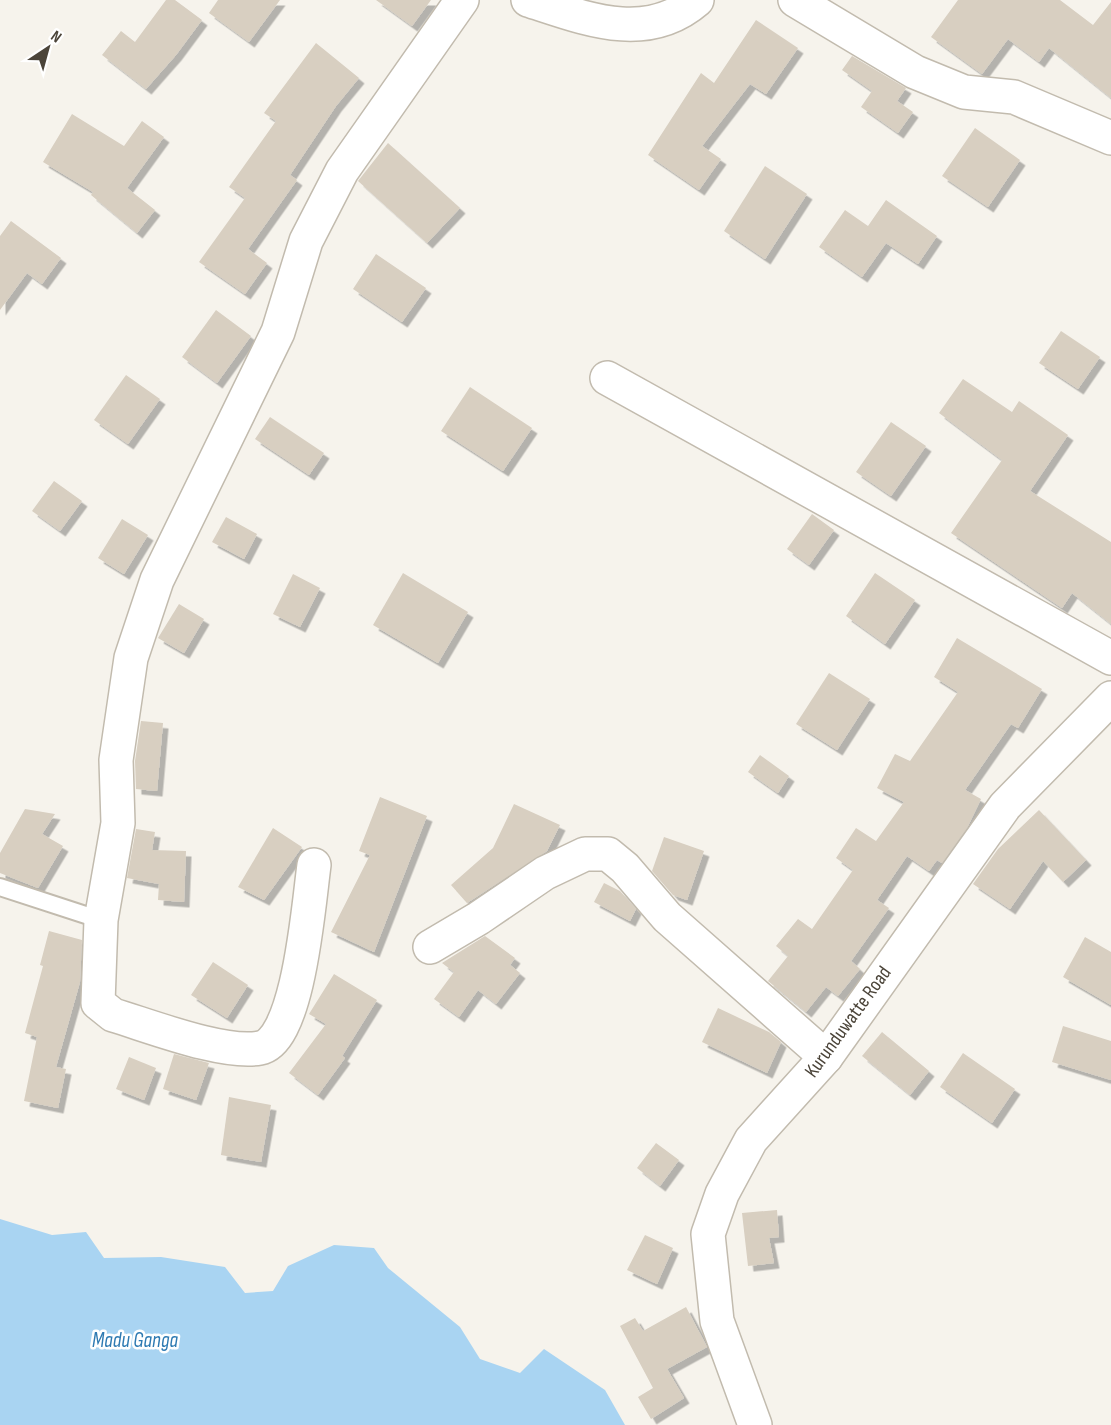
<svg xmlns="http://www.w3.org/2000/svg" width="1111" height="1425" font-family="'Sofia Sans Condensed',sans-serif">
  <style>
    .water { fill: #a9d4f2 }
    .building { fill: #d8cfc1; filter: url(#shadow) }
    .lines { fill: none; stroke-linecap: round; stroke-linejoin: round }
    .service-casing { stroke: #c2bbae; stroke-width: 20 }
    .minor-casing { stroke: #c2bbae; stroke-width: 36 }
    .service { stroke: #fff; stroke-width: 16 }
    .minor { stroke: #fff; stroke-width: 33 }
    .labels { text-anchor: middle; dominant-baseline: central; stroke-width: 5; stroke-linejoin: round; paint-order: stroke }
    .street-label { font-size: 20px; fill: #4b4439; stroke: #fff }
    .water-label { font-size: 21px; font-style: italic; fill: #2e7ab2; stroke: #fff }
  </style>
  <defs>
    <filter id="shadow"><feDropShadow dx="5.5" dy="5.5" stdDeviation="0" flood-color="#0004"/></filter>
  </defs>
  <rect width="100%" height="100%" fill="#f6f3ec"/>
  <path class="water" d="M0,1219l52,16 34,-3 18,26 57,-1 64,10 20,26 28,-2 15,-25 46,-21 40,3 14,20 72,59 20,32 40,14 24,-24 61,41 20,35h-625z"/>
  <g class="building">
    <path d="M166,0h9l27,20 -26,35 -30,34 -44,-34 19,-24 14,11z"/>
    <path d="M218,0h62l-31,42 -40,-29z"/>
    <path d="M376,0h55l-19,26z"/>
    <path d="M958,0h102l33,25 18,-23v96l-62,-50 -10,14 -31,-23 -26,35 -51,-37z"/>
    <path d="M756,20l42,28 -32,46 -16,-10 -48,62 19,13 -22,31 -51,-35 53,-82 13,10z"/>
    <path d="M316,43l43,35 -23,28 -46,69 7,5 -49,69 19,14 -22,31 -46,-32 46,-64 -16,-11 47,-66 -12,-8z"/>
    <path d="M852,56l54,32 -9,13 16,11 -15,21 -37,-26 11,-16 -30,-21z"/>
    <path d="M72,114l52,32 18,-25 22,16 -37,51 28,22 -18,23 -46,-38 2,-3 -50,-30z"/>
    <path d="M975,128l45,32 -32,47 -46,-31z"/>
    <path d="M388,143l72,65 -33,35 -69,-62z"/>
    <path d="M765,166l42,28 -42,65 -41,-28z"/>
    <path d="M886,200l51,36 -19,28 -32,-21 -24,34 -43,-30 26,-37 23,16z"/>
    <path d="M11,221l50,37 -19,26 -15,-11 -27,37v-74z"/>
    <path d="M376,254l50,34 -24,34 -49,-33z"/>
    <path d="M216,310l35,26 -34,47 -35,-26z"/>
    <path d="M1061,331l39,26 -22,32 -39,-26z"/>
    <path d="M126,375l34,24 -32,45 -34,-24z"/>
    <path d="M963,379l49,33 7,-11 49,34 -38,56 81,51v82l-39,-31 -10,15 -111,-75 51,-73 -63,-47z"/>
    <path d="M470,387l62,41 -29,43 -62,-40z"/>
    <path d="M270,417l54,36 -15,22 -54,-36z"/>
    <path d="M891,422l35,24 -35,50 -35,-24z"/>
    <path d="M54,481l28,20 -22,30 -28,-20z"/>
    <path d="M812,514l22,16 -25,35 -22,-16z"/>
    <path d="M226,517l31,17 -13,25 -32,-17z"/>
    <path d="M122,519l26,16 -24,39 -26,-16z"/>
    <path d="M403,573l65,39 -30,51 -65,-38z"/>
    <path d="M875,573l40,27 -30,44 -39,-28z"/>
    <path d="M293,574l27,14 -20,39 -27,-13z"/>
    <path d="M179,604l25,15 -20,34 -26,-15z"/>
    <path d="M957,638l85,51 -24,39 -7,-4 -46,66 16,9 -14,29 -25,35 -5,-3 -8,11 -22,-15 -30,44 12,8 -38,53 9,8 -22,27 -12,-9 -20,25 -38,-31 20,-25 -12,-10 22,-27 14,10 41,-59 -17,-12 20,-30 20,13 28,-39 -27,-14 18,-34 15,7 48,-69 -24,-15z"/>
    <path d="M829,673l41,26 -33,51 -41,-26z"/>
    <path d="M141,721l22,2 -6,68 -21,-2 -1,-28z"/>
    <path d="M760,755l29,21 -11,17 -30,-21z"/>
    <path d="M380,797l47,19 -53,136 -43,-20 39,-77 -11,-4z"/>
    <path d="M514,804l46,21 -13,26 -80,52 -16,-18 42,-37z"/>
    <path d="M25,809l30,5 -13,20 21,12 -25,42 -38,-15v-20z"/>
    <path d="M1039,810l47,50 -23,22 -20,-21 -33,48 -37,-25 25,-35z"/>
    <path d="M273,828l29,19 -38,53 -26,-13z"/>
    <path d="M136,829l19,3 -3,18 34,1 -2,51 -26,-2 1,-16 -32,-6z"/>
    <path d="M664,837l40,14 -17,49 -14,-5 -21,-24z"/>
    <path d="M604,883l16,8 16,18 -6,12 -36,-19z"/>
    <path d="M49,931l33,9 -2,42 -24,85 10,2 -8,39 -34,-7 13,-64 -12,-4 18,-67 -3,-1z"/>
    <path d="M485,936l30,22 -5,7 10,8 -24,31 -18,-14 -19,27 -25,-18 20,-27 -12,-9z"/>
    <path d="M1085,937l26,15v53l-48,-28z"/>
    <path d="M213,962l35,23 -21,33 -36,-23z"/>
    <path d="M334,974l43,26 -35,56 3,2 -27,37 -29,-22 37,-49 -17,-10z"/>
    <path d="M718,1008l51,24 12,10 -14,31 -65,-31z"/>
    <path d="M1063,1026l48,15v39l-59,-18z"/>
    <path d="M882,1032l47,39 -19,24 -48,-39z"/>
    <path d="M963,1053l52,36 -23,34 -52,-36z"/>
    <path d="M174,1054l35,9 -13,37 -33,-11z"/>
    <path d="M129,1057l27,11 -12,32 -28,-11z"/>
    <path d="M229,1097l42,8 -10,57 -40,-7z"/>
    <path d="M656,1143l23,17 -19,26 -23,-18z"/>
    <path d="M777,1210l2,27 -10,1 5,25 -26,3 -6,-53z"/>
    <path d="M645,1235l28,13 -16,36 -30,-14z"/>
    <path d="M686,1307l21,40 -40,22 17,29 -33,21 -13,-22 15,-9 -33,-62 15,-8 8,13z"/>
  </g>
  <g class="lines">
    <defs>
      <path id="service" d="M0,887l101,33"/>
      <g id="minor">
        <path d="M528,0c56,18 118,44 169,0"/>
        <path d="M795,0l120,72 49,20 50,5 97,41"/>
        <path d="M607,378l504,280"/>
        <path d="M314,865c-5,35 -15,176 -54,183 -36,7 -110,-22 -147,-33l-15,-12 3,-83 17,-97 -2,-63 15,-102 26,-78 121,-248 28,-91 36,-70 120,-171"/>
        <path d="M430,947l49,-29 66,-45 40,-19h23l17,14 42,49 159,140"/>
        <path d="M755,1425l-38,-104 -9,-87 14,-40 29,-54 75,-83 179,-251 106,-108"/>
      </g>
    </defs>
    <use href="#service" class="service-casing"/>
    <use href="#minor" class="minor-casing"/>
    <use href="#service" class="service"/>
    <use href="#minor" class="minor"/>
  </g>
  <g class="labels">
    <g class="street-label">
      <text transform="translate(848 1022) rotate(-54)">Kurunduwatte Road</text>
    </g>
    <g class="water-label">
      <text x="135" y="1340">Madu Ganga</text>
    </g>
  </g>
  <g transform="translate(48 48) rotate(36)" stroke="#ffffff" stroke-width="4.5" paint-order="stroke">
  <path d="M0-4.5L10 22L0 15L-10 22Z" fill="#4b4439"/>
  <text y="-9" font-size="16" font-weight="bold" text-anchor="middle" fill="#4b4439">N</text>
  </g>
</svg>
